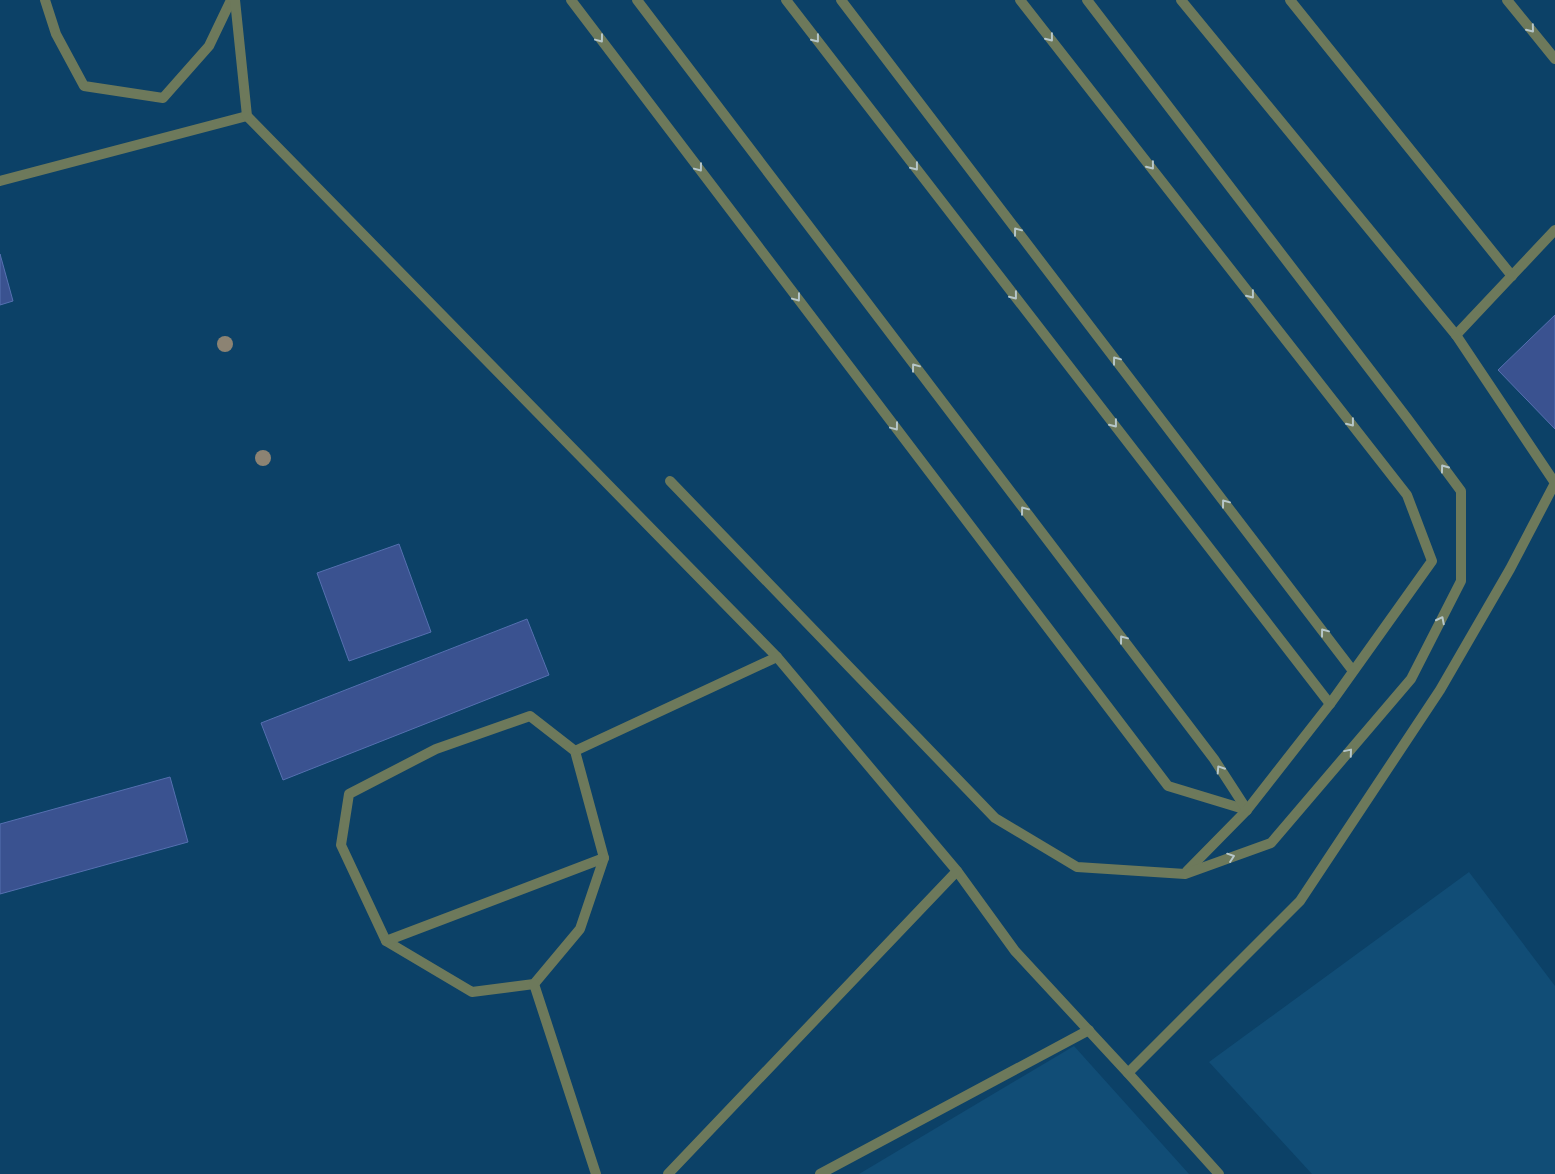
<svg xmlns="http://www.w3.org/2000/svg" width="1555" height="1174" font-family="'PT Serif',serif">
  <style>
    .built { fill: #114d76 }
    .building { fill: #3a5290; stroke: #5570b0 }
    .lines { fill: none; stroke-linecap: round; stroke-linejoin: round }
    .service { stroke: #6d795b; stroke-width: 10 }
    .minor { stroke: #6d795b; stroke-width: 10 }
    .tree { fill: #8c8373 }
    .oneway { stroke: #b6c7ca }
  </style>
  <rect width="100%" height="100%" fill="#0c4167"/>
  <g class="built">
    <path d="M1469,872l86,114v188h-243l-103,-112z"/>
    <path d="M1074,1046l115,128h-330z"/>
  </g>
  <g class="building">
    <path d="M0,254l13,47 -13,4z"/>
    <path d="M1555,315v114l-57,-59z"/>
    <path d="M399,544l32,88 -82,29 -32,-88z"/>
    <path d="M527,619l22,56 -266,105 -22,-57z"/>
    <path d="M170,777l18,65 -188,52v-70z"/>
  </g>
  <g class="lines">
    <g class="service">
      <path d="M45,0l11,34 28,52 79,12 46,-52 22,-46"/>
      <path d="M571,0l597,786 79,24"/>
      <path d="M637,0l577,759 33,51"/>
      <path d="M786,0l544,704"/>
      <path d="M841,0l512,671"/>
      <path d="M1020,0l387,495 25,66 -102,143 -83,106 -60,61"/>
      <path d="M1290,0l222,276"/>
      <path d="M1507,0l48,59"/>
      <path d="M0,181l247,-65"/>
      <path d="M1456,335l99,-105"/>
      <path d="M670,481l325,337 82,49 108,7 86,-31 140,-164 50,-98v-90l-54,-73 -320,-418"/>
      <path d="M530,716l45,35 29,107 -24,71 -46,55 -62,8 -86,-51 -45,-96 8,-51 87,-45z"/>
      <path d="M575,751l202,-94"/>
      <path d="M386,941l218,-83"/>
      <path d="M534,984l62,190"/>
      <path d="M1128,1073l172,-172 140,-211 70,-121 45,-86 -99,-148 -275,-335"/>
    </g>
    <g class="minor">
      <path d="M235,0l12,116 530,541 180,214 58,80 113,122 91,101"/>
      <path d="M668,1174l289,-303"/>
      <path d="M820,1174l269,-144"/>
    </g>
  </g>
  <g class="tree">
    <circle cx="225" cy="344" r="8"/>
    <circle cx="263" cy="458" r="8"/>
  </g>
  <defs><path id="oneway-chevron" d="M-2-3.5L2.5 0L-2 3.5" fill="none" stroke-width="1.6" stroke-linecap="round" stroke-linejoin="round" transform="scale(1.25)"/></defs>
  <g class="oneway">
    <use href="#oneway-chevron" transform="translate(1531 29) rotate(51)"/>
    <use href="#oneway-chevron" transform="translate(1050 38) rotate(52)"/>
    <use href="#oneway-chevron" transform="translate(600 39) rotate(53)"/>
    <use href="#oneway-chevron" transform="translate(816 39) rotate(52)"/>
    <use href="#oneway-chevron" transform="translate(1151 166) rotate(52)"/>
    <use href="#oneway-chevron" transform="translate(915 167) rotate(52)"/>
    <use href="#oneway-chevron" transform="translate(699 168) rotate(53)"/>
    <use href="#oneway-chevron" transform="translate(1017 231) rotate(-127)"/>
    <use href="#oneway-chevron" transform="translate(1251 295) rotate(52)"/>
    <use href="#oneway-chevron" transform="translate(1014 296) rotate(52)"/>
    <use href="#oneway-chevron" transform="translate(797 298) rotate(53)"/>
    <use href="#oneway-chevron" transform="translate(1116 360) rotate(-127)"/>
    <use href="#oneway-chevron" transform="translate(915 367) rotate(-127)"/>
    <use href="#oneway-chevron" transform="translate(1351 423) rotate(52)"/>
    <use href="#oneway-chevron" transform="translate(1114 424) rotate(52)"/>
    <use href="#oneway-chevron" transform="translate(895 427) rotate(53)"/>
    <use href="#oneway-chevron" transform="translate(1444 468) rotate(-126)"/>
    <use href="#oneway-chevron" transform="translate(1225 503) rotate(-127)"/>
    <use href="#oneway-chevron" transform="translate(1024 510) rotate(-127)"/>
    <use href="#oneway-chevron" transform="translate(1441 620) rotate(-63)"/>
    <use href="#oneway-chevron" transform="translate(1324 632) rotate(-127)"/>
    <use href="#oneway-chevron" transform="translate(1123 639) rotate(-127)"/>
    <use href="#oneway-chevron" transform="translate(1349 752) rotate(-50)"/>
    <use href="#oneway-chevron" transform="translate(1220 769) rotate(-123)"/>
    <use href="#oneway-chevron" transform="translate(1231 857) rotate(-19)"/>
  </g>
</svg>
